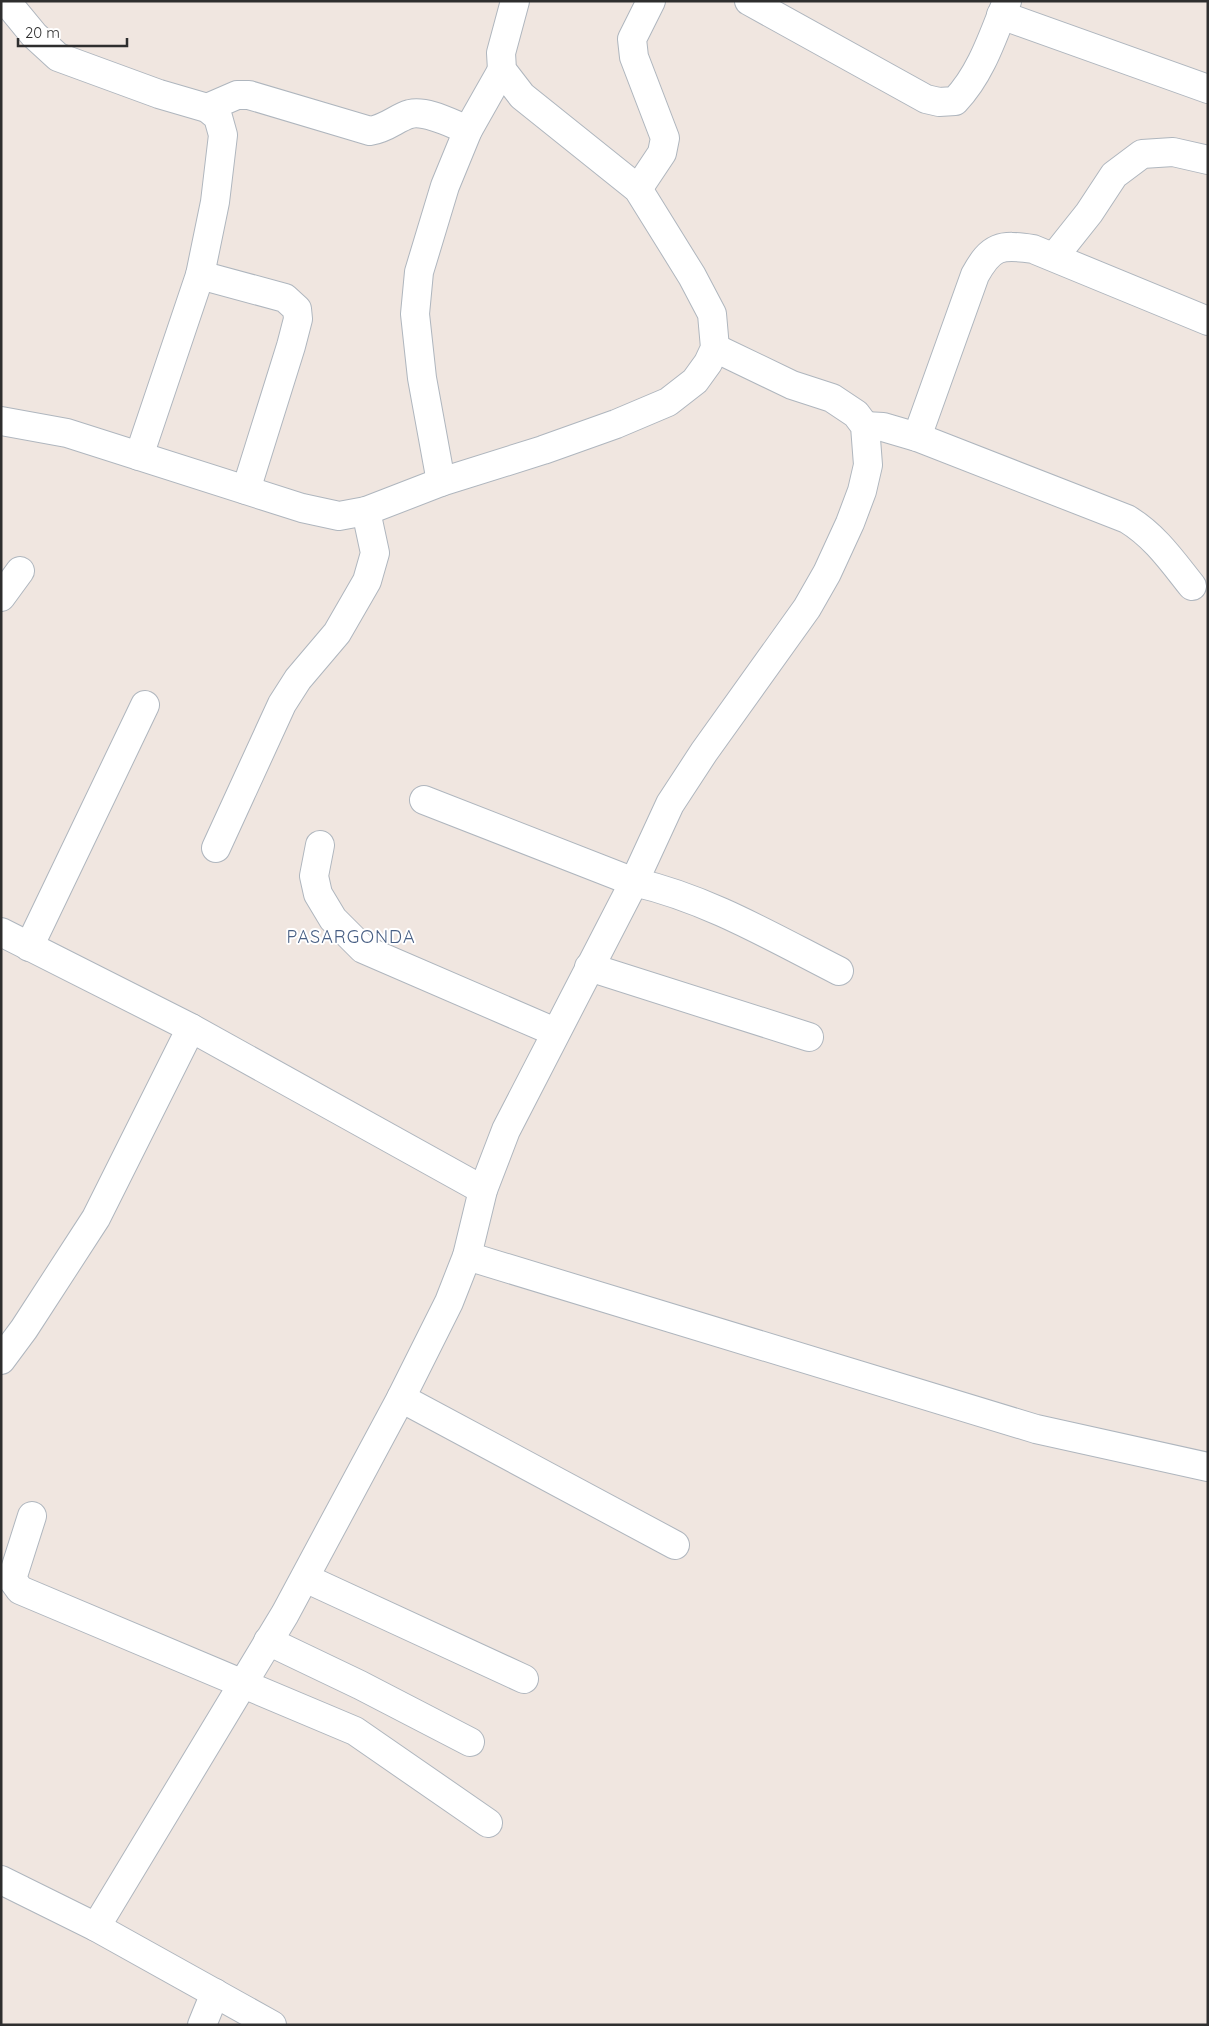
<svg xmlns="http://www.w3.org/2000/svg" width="1209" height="2026" font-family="Quicksand,sans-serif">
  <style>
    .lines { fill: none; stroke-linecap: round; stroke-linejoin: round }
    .minor-casing { stroke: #afb6be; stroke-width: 30 }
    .minor { stroke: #fff; stroke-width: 28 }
    .labels { text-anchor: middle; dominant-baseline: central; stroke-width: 4; stroke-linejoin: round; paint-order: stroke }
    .quarter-label { font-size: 18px; letter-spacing: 1px; fill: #485f84; stroke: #fff }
  </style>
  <rect width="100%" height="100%" fill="#f0e6e0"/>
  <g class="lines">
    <defs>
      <g id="minor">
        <path d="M6,1l28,34 24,22 101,37 48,14 11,9 5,18 -8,67 -15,73 -61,181"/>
        <path d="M749,1l177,98 13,3 16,-1c26,-27 38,-65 52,-100"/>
        <path d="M1001,15l207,74"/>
        <path d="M207,108l30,-13h12l121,36c18,-3 26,-13 40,-17 17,-4 42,10 58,16"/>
        <path d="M638,189l24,-36 3,-15 -31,-81 -2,-18 19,-38"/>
        <path d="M1054,257l35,-44 25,-38 28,-21 31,-2 35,8"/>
        <path d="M200,275l85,23 12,11 1,10 -7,27 -45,144"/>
        <path d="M1,421l66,12 235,75 37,8 27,-5 75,-29 102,-32 73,-26 52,-22 27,-21 13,-18 7,-15 -3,-34 -20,-38 -54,-87 -116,-93 -20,-26 -1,-17 14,-52"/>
        <path d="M865,426l18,1 34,10 210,82c28,17 45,42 65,67"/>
        <path d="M917,437l58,-162c16,-29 25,-31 58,-26l175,72"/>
        <path d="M441,482l-19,-104 -7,-64 4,-42 26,-86 23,-56 34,-60"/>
        <path d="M1,597l19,-26"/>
        <path d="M424,800l210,82c74,17 138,55 205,89"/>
        <path d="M320,845l-6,31 4,18 15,25 30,30 192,83"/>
        <path d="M216,848l66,-144 16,-25 39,-46 30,-52 8,-28 -9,-42"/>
        <path d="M1,932l190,96 292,162"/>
        <path d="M29,947l116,-242"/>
        <path d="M589,967l220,70"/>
        <path d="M467,1256l569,173 172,38"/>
        <path d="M1,1360l23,-31 72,-111 95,-190"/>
        <path d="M401,1398l274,147"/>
        <path d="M32,1516l-20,63 8,11 335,141 133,92"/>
        <path d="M305,1578l219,101"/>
        <path d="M268,1641l92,44 110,57"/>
        <path d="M1,1880l95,47 176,98"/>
        <path d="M96,1927l189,-313 116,-216 48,-96 18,-46 16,-66 23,-60 128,-248 36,-78 34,-52 103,-144 20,-35 23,-50 12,-32 6,-26 -3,-39 -9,-12 -24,-16 -40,-13 -77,-37"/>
        <path d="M202,2025l13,-32"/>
      </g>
    </defs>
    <use href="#minor" class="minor-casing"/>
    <use href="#minor" class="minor"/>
  </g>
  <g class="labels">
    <g class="quarter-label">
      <text x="351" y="936">PASARGONDA</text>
    </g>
  </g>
  <rect width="1209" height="2026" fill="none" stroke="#2e2e2e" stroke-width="5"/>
  <path d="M18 38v8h109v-8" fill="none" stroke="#2e2e2e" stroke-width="2.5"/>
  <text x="25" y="38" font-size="15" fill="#2e2e2e" stroke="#ffffff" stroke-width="4" paint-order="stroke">20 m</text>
</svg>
